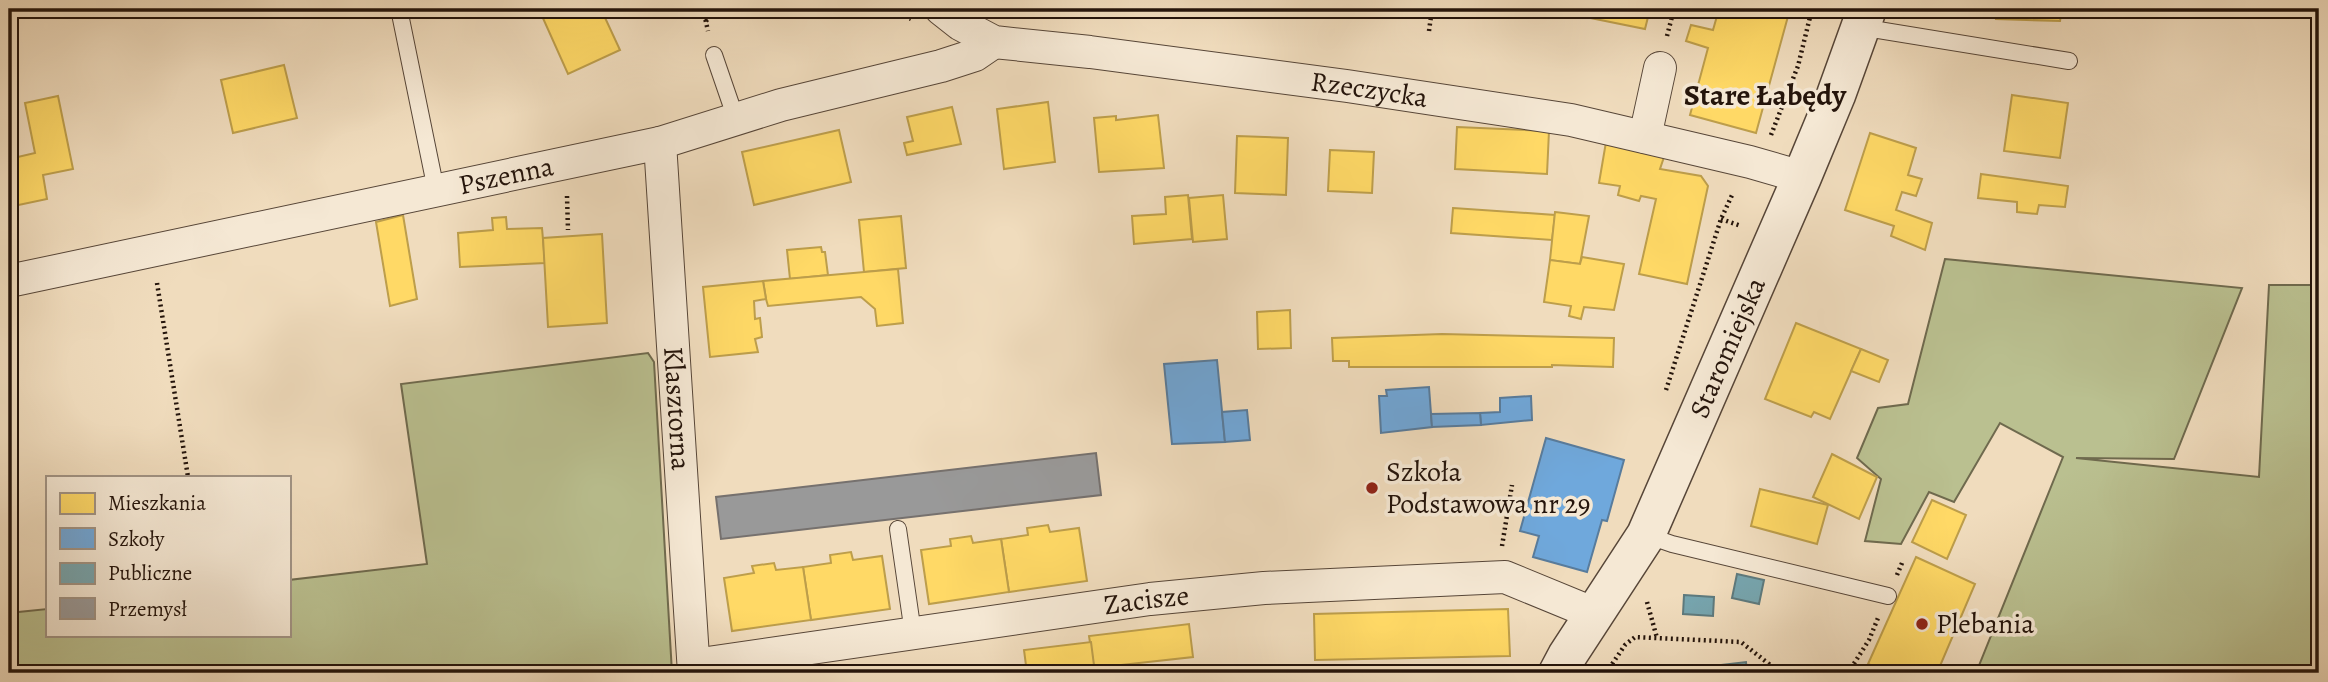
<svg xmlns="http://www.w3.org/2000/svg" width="2328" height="682" font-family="Alegreya,serif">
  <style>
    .green { fill: #bac090; stroke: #6f6a4e; stroke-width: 2 }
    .homes { fill: #ffd966; stroke: #bd9e4b; stroke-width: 2 }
    .schools { fill: #6fa8dc; stroke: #587c9d; stroke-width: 2 }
    .public { fill: #76a5af; stroke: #5d7a7e; stroke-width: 2 }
    .industry { fill: #999; stroke: #76716e; stroke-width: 2 }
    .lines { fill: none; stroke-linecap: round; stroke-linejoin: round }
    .service-casing { stroke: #574638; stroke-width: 18 }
    .minor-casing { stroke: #574638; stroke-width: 34 }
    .tertiary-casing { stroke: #574638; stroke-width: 41 }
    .path { stroke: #24140b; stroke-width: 4.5; stroke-dasharray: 2 3.5; stroke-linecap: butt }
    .service { stroke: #f5e8d4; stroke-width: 16 }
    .minor { stroke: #f5e8d4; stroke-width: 32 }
    .tertiary { stroke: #f5e8d4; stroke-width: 38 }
    .poi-dot { fill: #8f2418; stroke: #f5e8d4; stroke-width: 2.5 }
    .labels { text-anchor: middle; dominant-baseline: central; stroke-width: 7; stroke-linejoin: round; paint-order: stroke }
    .street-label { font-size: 28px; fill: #24140b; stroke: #f5e8d4 }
    .poi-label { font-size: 28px; fill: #24140b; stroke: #f5e8d4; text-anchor: start }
    .neighbourhood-label { font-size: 30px; font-weight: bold; fill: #24140b; stroke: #f5e8d4 }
  </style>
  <rect width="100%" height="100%" fill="#f0dcbd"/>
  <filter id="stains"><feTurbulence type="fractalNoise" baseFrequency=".00286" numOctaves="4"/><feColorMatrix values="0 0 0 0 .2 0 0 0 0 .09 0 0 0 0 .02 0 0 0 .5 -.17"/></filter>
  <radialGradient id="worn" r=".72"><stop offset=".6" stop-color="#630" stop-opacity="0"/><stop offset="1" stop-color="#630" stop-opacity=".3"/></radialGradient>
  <g class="green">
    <path d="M1945,259l297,29 -68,171 -98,-1 183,19 10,-192h50v388h-343l87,-216 -63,-34 -46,79 -25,-10 -28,52 -36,-3 16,-62 -24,-21 21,-50 30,-4z"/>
    <path d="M648,353l6,9 18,311h-663v-60l38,-4v26h242v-55l138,-16 -26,-180z"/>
  </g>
  <g class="homes">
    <path d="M558,9h43l19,41 -52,24 -26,-58z"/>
    <path d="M1546,9h104l-5,20z"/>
    <path d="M1719,9h71l-34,124 -66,-18 18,-67 -22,-7 5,-16 22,5z"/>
    <path d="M1997,9h65l-2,12 -64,-2z"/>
    <path d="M284,65l13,53 -64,15 -12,-53z"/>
    <path d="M2012,95l56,8 -8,55 -56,-7z"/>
    <path d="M58,96l15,73 -30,6 4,24 -38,8v-48l26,-6 -10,-50z"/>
    <path d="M1048,102l7,60 -51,7 -7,-60z"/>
    <path d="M952,107l9,37 -54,11 -3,-12 9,-2 -6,-24z"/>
    <path d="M1158,115l6,53 -65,4 -5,-54 22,-2v4z"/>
    <path d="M1457,127l92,4 -2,43 -92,-5z"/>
    <path d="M839,130l12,52 -97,23 -12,-53z"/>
    <path d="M1870,133l46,15 -8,27 14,4 -6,17 -14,-4 -6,18 36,13 -7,27 -34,-14 3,-10 -49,-16z"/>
    <path d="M1237,136l51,2 -2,57 -51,-2z"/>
    <path d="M1606,142l58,15 -4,12 41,7 7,10 -21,98 -48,-10 17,-75 -15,-3 -2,5 -21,-6 2,-9 -21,-3z"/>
    <path d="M1330,150l44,2 -2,41 -44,-2z"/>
    <path d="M1981,174l87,12 -3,21 -26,-2 -2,9 -20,-2v-10l-39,-4z"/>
    <path d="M1188,195l4,44 -58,5 -2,-28 34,-2 -1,-17z"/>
    <path d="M1223,195l4,44 -34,3 -4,-44z"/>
    <path d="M1453,208l102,7 -3,25 -101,-7z"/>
    <path d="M1555,212l34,4 -9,48 -30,-4z"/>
    <path d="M403,215l14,84 -27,7 -14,-84z"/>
    <path d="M901,216l5,52 -42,4 -5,-52z"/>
    <path d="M506,217l1,12 35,-1 3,35 -85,4 -2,-34 35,-3 -1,-12z"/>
    <path d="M602,234l5,89 -59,4 -5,-89z"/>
    <path d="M821,247l1,5h3l3,23 -38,4 -3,-29z"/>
    <path d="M1582,257l42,7 -10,46 -30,-3 -3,12 -12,-3 2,-10 -27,-4 6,-42 30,4z"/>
    <path d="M898,269l5,54 -26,3 -2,-17 -14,-12 -93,9 -2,-7 -3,-18z"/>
    <path d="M763,281l3,18 -12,2 1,18 5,-1 2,19 -7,2 3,13 -48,5 -7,-70z"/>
    <path d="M1290,310l1,38 -33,1 -1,-37z"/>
    <path d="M1796,323l65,26 -31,70 -16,-7 -3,5 -46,-18z"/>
    <path d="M1442,334l172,4 -1,29 -61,-2v2h-203v-6h-16l-1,-23z"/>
    <path d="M1861,349l27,11 -9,22 -28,-11z"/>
    <path d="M1832,454l45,23 -18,42 -46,-22z"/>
    <path d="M1760,489l68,16 -11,39 -66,-18z"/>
    <path d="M1932,500l34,15 -19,44 -35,-17z"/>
    <path d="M1048,525l2,7 29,-4 8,53 -78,11 -8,-53 27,-4 -1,-7z"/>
    <path d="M971,536l2,7 28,-4 8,53 -80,12 -8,-54 30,-4 -1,-7z"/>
    <path d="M851,552l2,8 29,-4 8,53 -79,11 -8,-53 28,-4 -1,-8z"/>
    <path d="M1916,557l59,27 -38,89h-47l-22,-9z"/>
    <path d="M774,563l2,7 27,-3 8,53 -79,11 -8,-53 30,-5 -2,-7z"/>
    <path d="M1508,609l2,47 -195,4 -1,-46z"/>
    <path d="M1189,624l4,33 -99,11 -5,-32z"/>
    <path d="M1091,642l4,31h-68l-3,-23z"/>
  </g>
  <g class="schools">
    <path d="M1217,360l8,82 -53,2 -8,-80z"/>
    <path d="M1429,387l3,40 -51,6 -2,-37h8l-1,-6z"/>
    <path d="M1531,396l1,24 -51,5 -1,-12 20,-1v-14z"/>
    <path d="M1247,410l3,30 -25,2 -3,-30z"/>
    <path d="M1480,413l1,12 -49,2 -1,-13z"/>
    <path d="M1546,438l78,22 -17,61 -5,-1 -15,52 -54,-15 6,-21 -19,-5z"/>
  </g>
  <g class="public">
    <path d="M1737,574l27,6 -5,24 -27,-6z"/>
    <path d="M1684,595l30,2 -1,19 -30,-2z"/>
    <path d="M1746,662l1,11h-63l3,-4z"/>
  </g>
  <path class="industry" d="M1096,453l5,42 -380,44 -5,-42z"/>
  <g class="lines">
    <defs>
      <g id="service">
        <path d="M399,9l37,181"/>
        <path d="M1860,27l209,34"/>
        <path d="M714,55l22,64"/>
        <path d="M898,529l15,104"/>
        <path d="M1646,535l26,9 216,52"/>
      </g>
      <g id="minor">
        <path id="s1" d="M941,9l19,15 34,18 96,10 257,34 224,34 179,42 52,15"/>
        <path d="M1645,137l15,-69"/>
        <path id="s2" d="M660,143l34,530"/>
        <path id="s3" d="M9,281l651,-138 121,-38 160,-39 34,-11 19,-13"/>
        <path id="s4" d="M694,665l456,-66 114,-11 241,-11 90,37"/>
      </g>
      <g id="tertiary">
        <path id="s5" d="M1558,673l9,-17 79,-121 156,-358 34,-82 31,-86"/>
      </g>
    </defs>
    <use href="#service" class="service-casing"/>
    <use href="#minor" class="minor-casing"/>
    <use href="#tertiary" class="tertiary-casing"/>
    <g class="path">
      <path d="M703,9l5,22"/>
      <path d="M890,9l21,10"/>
      <path d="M706,21l11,-12"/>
      <path d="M1429,31l3,-22"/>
      <path d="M1667,36l7,-27"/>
      <path d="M1771,135l27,-69 14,-57"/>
      <path d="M567,196l1,34"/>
      <path d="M1721,219l20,7"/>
      <path d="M157,283l31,194"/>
      <path d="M1666,390l55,-171 12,-26"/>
      <path d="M1502,546l10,-61"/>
      <path d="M1897,575l5,-12"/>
      <path d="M1647,602l10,36"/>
      <path d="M1606,673l19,-28 10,-8 106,5 28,22 7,9"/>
      <path d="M1848,673l21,-33 9,-22"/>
    </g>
    <use href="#service" class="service"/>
    <use href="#minor" class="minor"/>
    <use href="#tertiary" class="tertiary"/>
  </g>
  <g class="poi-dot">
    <circle cx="1372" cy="488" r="7"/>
    <circle cx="1922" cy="624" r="7"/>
  </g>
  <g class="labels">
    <g class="street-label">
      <text stroke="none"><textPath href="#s1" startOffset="441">Rzeczycka</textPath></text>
      <text stroke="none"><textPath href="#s3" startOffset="508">Pszenna</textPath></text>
      <text stroke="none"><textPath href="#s5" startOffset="368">Staromiejska</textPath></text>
      <text stroke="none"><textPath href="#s2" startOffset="266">Klasztorna</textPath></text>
      <text stroke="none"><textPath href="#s4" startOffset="457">Zacisze</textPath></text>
    </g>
    <g class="poi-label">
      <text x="1386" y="472">Szkoła<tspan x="1386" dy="32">Podstawowa nr 29</tspan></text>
      <text x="1936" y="624">Plebania</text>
    </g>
    <g class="neighbourhood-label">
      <text x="1765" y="95">Stare Łabędy</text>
    </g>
  </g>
  <rect width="2328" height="682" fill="none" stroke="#f0dcbd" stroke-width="35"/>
  <rect x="10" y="10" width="2307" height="661" fill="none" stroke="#24140b" stroke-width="3.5"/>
  <rect x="18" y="18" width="2293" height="647" fill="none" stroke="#24140b" stroke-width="2"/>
  <rect x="46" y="476" width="245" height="161" fill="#f5e8d4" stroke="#a19384" stroke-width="2"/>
  <rect x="60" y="493" width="35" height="21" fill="#ffd966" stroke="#a19384" stroke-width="2"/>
  <text x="108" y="510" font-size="21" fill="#24140b">Mieszkania</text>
  <rect x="60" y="528" width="35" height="21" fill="#6fa8dc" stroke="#a19384" stroke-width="2"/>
  <text x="108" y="546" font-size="21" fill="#24140b">Szkoły</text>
  <rect x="60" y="563" width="35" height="21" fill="#76a5af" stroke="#a19384" stroke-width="2"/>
  <text x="108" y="580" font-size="21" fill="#24140b">Publiczne</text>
  <rect x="60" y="598" width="35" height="21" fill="#999999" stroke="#a19384" stroke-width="2"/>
  <text x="108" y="616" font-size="21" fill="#24140b">Przemysł</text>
  <rect width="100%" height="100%" filter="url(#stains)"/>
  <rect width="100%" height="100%" fill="url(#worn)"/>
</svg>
